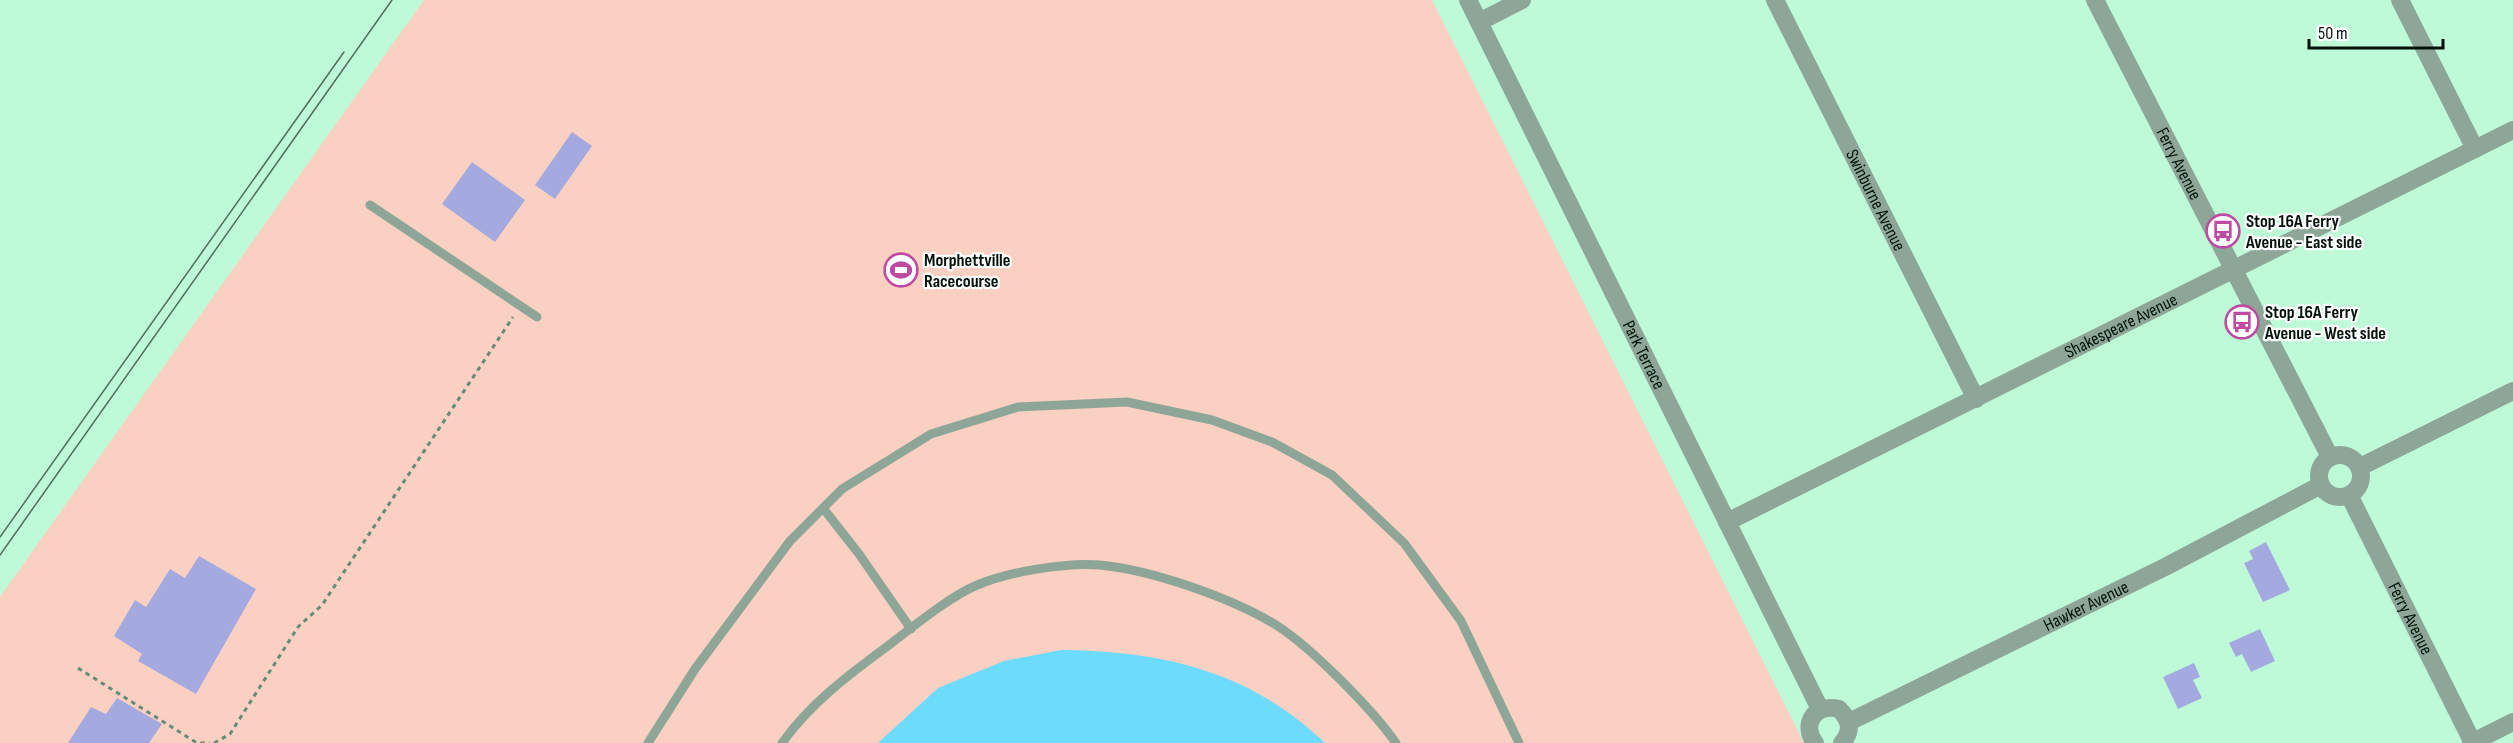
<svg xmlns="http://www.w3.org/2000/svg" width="2513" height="743" font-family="'Sofia Sans Condensed',sans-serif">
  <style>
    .green { fill: #fad0c2 }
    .water { fill: #6ddcfc }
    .building { fill: #a4aadf }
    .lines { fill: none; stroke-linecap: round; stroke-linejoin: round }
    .path { stroke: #658c76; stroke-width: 3; stroke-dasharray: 4.5 4.5; stroke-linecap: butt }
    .lane { stroke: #8ea698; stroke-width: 9 }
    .street { stroke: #8ea698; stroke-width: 18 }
    .tram { stroke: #4c6f5b; stroke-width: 1.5 }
    .labels { text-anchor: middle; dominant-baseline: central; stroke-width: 4.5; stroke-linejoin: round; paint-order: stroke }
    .street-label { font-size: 18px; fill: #001208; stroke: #fff }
    .poi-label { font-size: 18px; font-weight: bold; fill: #001208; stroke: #fff; text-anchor: start }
  </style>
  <rect width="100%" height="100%" fill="#bffad8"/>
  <path class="green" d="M424,0h1008l372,743h-1804v-146z"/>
  <path class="water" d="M1061,650c101,1 189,21 264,93h-447l60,-55 66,-27z"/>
  <g class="building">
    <path d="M572,132l20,14 -37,53 -20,-14z"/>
    <path d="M472,162l53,38 -30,42 -53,-38z"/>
    <path d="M2266,542l24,48 -27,12 -19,-39 9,-4 -4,-8z"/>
    <path d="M199,556l57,33 -60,105 -58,-33 4,-7 -28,-18 21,-36 11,7 24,-38 15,9z"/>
    <path d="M2260,629l15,32 -24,11 -9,-18 -6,3 -7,-14z"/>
    <path d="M2194,663l6,14 -7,3 9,18 -24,11 -15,-32z"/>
    <path d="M117,698l45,26 -13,19h-81l23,-36 15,7z"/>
  </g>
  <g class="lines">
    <g class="path">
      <path d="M78,668l119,75h13"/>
      <path d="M214,743l16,-9 68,-107 24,-22 191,-288"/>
    </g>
    <g class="lane">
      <path d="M370,205l167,112"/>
      <path d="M823,508l36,46 52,75"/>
      <path d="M648,743l47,-74 95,-128 52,-52 89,-55 87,-27 109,-5 85,18 60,22 60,33 72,68 57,78 58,122"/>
      <path d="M782,743c28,-39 65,-67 103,-95 24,-18 64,-51 90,-62 32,-14 91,-24 125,-21 52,5 132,33 176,60 35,22 96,84 120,118"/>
    </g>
    <g class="street">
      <path id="s1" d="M1468,0l352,709"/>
      <path id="s2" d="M1775,0l201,399"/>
      <path id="s3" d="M2095,0l235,457"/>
      <path d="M2400,0l75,149"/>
      <path d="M1479,22l43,-22"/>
      <circle cx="2340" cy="476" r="21"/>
      <path d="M2360,467l153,-76"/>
      <path id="s4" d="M2349,495l124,248"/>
      <path id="s5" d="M1727,522l786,-392"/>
      <path id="s6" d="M1849,722l316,-155 156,-82"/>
      <path d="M1815,743c-14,-19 0,-40 24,-34 11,11 14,21 3,34"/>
      <path d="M2471,743l42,-21"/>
    </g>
    <g class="tram">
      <path d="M0,537l344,-485"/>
      <path d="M0,555l392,-555"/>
    </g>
  </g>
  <defs>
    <symbol id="bus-ring" viewBox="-11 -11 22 22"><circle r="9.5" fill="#fff" stroke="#bf4aa1" stroke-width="1.5"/><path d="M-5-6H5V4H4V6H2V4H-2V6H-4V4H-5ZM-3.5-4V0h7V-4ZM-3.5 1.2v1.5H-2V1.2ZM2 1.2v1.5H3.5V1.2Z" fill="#bf4aa1"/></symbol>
    <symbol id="stadium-ring" viewBox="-11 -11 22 22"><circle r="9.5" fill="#fff" stroke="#bf4aa1" stroke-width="1.5"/><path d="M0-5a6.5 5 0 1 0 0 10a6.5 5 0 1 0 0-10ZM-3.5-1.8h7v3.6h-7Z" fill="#bf4aa1"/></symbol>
  </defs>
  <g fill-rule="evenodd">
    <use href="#bus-ring" x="2204" y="212" width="38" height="38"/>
    <use href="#stadium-ring" x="882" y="251" width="38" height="38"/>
    <use href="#bus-ring" x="2223" y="303" width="38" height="38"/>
  </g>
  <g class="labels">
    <g class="street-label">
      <text stroke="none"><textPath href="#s3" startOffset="184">Ferry Avenue</textPath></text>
      <text stroke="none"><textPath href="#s2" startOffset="224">Swinburne Avenue</textPath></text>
      <text stroke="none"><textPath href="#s5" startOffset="440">Shakespeare Avenue</textPath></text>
      <text stroke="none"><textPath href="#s1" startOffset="396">Park Terrace</textPath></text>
      <text stroke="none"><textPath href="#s6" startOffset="264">Hawker Avenue</textPath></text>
      <text stroke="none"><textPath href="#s4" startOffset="138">Ferry Avenue</textPath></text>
    </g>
    <g class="poi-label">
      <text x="2246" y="221">Stop 16A Ferry<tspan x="2246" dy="21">Avenue - East side</tspan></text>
      <text x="924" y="260">Morphettville<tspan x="924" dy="21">Racecourse</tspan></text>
      <text x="2265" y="312">Stop 16A Ferry<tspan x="2265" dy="21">Avenue - West side</tspan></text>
    </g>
  </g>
  <path d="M2309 39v9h134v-9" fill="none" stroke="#001208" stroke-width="3"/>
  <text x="2318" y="39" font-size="18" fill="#001208" stroke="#ffffff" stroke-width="4.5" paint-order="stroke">50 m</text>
</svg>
